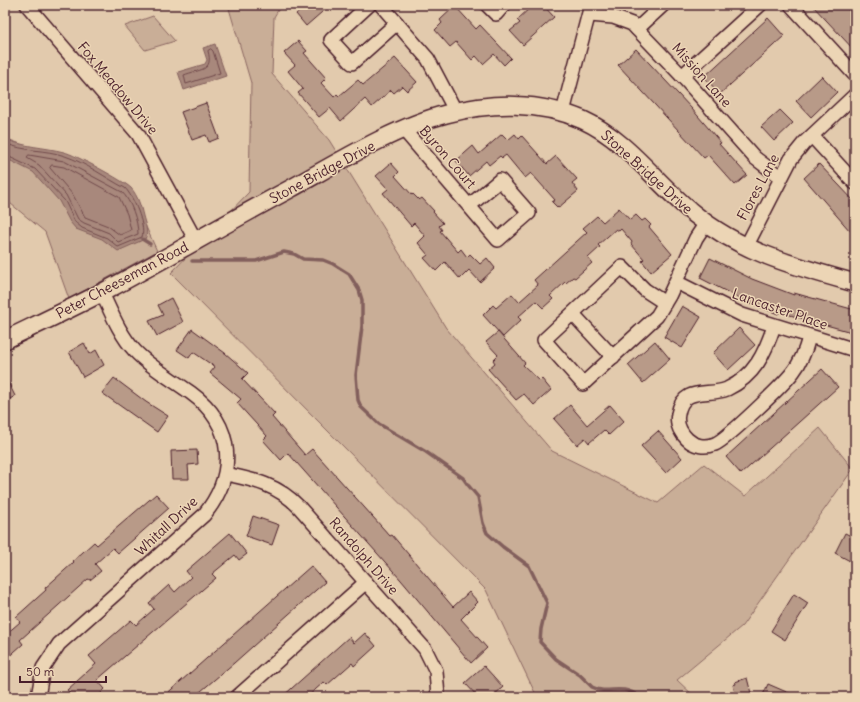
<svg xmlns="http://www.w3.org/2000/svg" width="860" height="702" font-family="Delius,sans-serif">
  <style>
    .green { fill: #c9ae97; stroke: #8a6661 }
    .water { fill: #a8887b; stroke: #825e5b }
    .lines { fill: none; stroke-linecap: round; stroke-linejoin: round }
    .shore { stroke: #70494b; stroke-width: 1 }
    .stream { stroke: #825e5b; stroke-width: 3.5 }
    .building { fill: #b89a88; stroke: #4a1f2b }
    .minor-casing { stroke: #4a1f2b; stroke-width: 16 }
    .tertiary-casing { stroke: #4a1f2b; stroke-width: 20 }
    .minor { stroke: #ecd5b5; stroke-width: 13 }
    .tertiary { stroke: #ecd5b5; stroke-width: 17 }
    .labels { text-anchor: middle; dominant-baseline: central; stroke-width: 3; stroke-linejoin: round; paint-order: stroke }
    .street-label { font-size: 14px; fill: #4a1f2b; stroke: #ecd5b5 }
  </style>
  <rect width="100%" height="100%" fill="#e2caad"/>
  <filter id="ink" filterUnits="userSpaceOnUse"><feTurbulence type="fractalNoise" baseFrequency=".025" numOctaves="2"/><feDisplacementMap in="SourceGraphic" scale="8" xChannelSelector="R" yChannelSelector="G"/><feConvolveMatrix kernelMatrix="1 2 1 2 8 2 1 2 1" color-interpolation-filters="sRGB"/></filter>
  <g filter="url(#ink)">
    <g class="green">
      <path d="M228,5h53l-7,12 -2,57 57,66 117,188 106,123 106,52 46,-39 41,32 75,-68 33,41 -111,157 -65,54 18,17h-158l-51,-107 -315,-317 78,-81 2,-109z"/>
      <path d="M153,16l22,25 -30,9 -20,-24z"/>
      <path d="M5,138l122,47 30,66 -88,48 -24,-67 -40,-33z"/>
    </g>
    <g class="water">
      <path d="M215,44l11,32 -42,14 -6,-18 27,-8 2,-4 -4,-12z"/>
      <path d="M5,139c19,8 39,8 59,13 10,2 60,29 67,36 7,8 10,19 12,28 2,8 6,16 2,23l-27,12 -16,-12 -26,-10 -6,-7 -11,-21 -26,-29 -28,-14z"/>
    </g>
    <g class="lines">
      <g class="shore">
        <path d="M211,49l2,2 7,22 -34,11 -2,-9c15,-6 30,-3 24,-24z"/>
        <path d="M5,143c19,9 40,6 60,13 21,7 41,22 60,32 8,8 21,37 17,49l-24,10 -11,-9 -25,-10 -7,-6 -10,-21 -30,-32 -30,-14"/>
        <path d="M29,155l35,6 58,31c9,9 16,29 16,42l-20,8 -9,-9 -25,-10 -6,-4 -12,-24 -27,-30 -12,-7z"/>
        <path d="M52,165l12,2 55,30 8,17 4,16 -11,5 -12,-9 -23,-9 -12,-22 -23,-27z"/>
      </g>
      <g class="stream">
        <path d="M142,239l8,5"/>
        <path d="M192,261h64l28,-9 10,2 9,5 20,1 10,4 16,10 10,16 3,10v26l-6,49 2,25 3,7 18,17 47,28 37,26 5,7 10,12 5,26 4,10 16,14 26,19 18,37 -6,26 -1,13 16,17 24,16 12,12c18,9 26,-5 48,10"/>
      </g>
    </g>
    <g class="building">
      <path d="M306,5h24l-24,21 -10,-12z"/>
      <path d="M533,5h10l11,12 -31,28 -13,-14 10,-8 -3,-3z"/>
      <path d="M812,5h32l11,11v35z"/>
      <path d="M455,6l21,23 4,-4 31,33 -7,7 -10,-11 -11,10 -7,-8 -4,4 -16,-18 -6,5 -15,-17 7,-7 -2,-3z"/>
      <path d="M768,18l16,18 -64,58 -16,-17z"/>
      <path d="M298,41l9,10 -3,2 22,25 -5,5 13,14 3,-3 2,2 19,-16 5,5 32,-27 22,24 -10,9 -5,-5 -8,7 -3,-3 -19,17 -7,-8 -24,22 -11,-13 -11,9 -21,-24 5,-4 -15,-18 7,-6 -11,-12z"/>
      <path d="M636,49l56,60 29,34 -2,1 28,31 -12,10 -27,-30 -4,3 -86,-93z"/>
      <path d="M822,76l15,16 -26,25 -15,-16z"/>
      <path d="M206,103l13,35 -10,4 -3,-7 -14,5 -11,-28z"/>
      <path d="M780,110l13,13 -19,18 -13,-14z"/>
      <path d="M502,134l6,6 7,-6 4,5 3,-3 25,28 9,-8 21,23 -5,4 6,8 -20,17 -6,-6 3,-2 -24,-27 -6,5 -19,-23 -4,3 -2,-2 -11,9 -3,-4 -17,15 -13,-15 17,-15 6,8z"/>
      <path d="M391,163l8,9 -4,4 17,19 1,-1 6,6 3,-2 12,13 -1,1 10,11 -4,3 3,4 -2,1 18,21 3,-3 6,8 3,-3 10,10 7,-6 8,10 -15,14 -11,-12 -9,9 -15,-17 -9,9 -12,-13 4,-3 -10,-12 7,-7 -11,-13 -3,3 -28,-33 5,-4 -12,-13z"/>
      <path d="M819,164l36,38v24l-5,5 -46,-53z"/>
      <path d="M619,208l11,12 6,-5 6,6 3,-2 6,6 -2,2 23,27 -21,18 -9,-11 2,-2 -13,-15 1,-2 -11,-13 -2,2 -3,-2 -18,16 2,2 -12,11 4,5 -17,15 -2,-1 -7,6 -1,-1 -15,14 3,3 -10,9 -7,-7 -18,16 3,3 -18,17 -20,-22 10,-10 3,3 16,-14 7,8 19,-17 -4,-5 53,-48 -4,-4 14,-12 6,6z"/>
      <path d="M710,258l42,21 42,16v-2l61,17v23l-76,-21 -1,2 -35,-14 -43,-22z"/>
      <path d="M171,298l12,24 -26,14 -8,-15 14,-6 -5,-10z"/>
      <path d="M682,306l19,11 -19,31 -18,-11z"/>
      <path d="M739,328l16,17 -27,25 -15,-17z"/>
      <path d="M192,329l33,24 23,20 -6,6 33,35 -3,3 33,38 7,-6 78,87 2,-1 61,72 16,-15 9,10 -17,17 26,29 -16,15 -70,-83 -113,-127 -7,7 -18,-20 4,-4 -30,-33 4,-4 -31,-26 5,-6 -22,-15 -4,6 -12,-8z"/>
      <path d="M498,332l27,31 -2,2 17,16 2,-2 9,11 -17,15 -10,-11 -8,6 -28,-31 7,-6 -2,-3 5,-5 -12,-13z"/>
      <path d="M655,341l15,18 -27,24 -15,-18z"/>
      <path d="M84,343l6,11 6,-4 8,15 -21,12 -14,-25z"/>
      <path d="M822,369l16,18 -97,87 -15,-17z"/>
      <path d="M5,376l10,20 -10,6z"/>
      <path d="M114,378l32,24 22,14 -11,16 -55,-39z"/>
      <path d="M570,405l17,20 23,-20 14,16 -15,14 -5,-5 -15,13 -4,-5 -8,7 -23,-26z"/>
      <path d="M658,431l24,27 -16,15 -25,-27z"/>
      <path d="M197,450l1,14 -10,1 1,14h-17l-1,-28z"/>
      <path d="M156,494l13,14 -51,45 -5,-5 -18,16 6,7 -11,9 -2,-1 -68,61 3,4 -18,16v-25l15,-13 -4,-5 30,-27 -1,-2 29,-26 -1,-1 21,-19 3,3z"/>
      <path d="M253,516l26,9 -7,20 -26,-9z"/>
      <path d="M230,533l17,21 -8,6 -4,-5 -23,19 4,4 -119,102 8,9 -8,8h-24l-6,-7 29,-26 -7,-8 42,-36 5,5 18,-16 -5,-6 20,-18 6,7 16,-15 -5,-6z"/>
      <path d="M845,533l10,5v14l-5,9 -15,-8z"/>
      <path d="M311,566l14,16 -91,81 -40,34h-31z"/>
      <path d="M794,594l14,9 -23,37 -14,-9z"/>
      <path d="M365,633l11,13 -22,20 -2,-3 -25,22 -3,-3 -17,15h-25l67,-60 5,6z"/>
      <path d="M484,666l19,21 -11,10h-14l-13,-14z"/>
      <path d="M747,678l5,19h-16l-3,-12 3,-1 -1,-2z"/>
      <path d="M768,684l30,13h-36z"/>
    </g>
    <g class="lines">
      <defs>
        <g id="minor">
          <path d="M27,5l111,129 58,107"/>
          <path d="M369,5l-38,35 21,23 45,-40"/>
          <path d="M381,5l47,54 28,53"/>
          <path d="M487,5l9,9 8,-9"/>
          <path d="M791,5l64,70"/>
          <path d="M590,15l23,2 19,7 50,52 73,82 25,19"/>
          <path d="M637,29l26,-24"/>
          <path d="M682,76l78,-71"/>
          <path d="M563,112l28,-107"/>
          <path d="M404,130l94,110 31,-27 -29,-33 -31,26"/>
          <path d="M812,136l43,47"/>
          <path d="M746,247l45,-88 13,-16 51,-48"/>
          <path d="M676,282l66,33 113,35"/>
          <path d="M665,303l-20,-13 -23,-23 -78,73 39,44 74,-68 12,-20 27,-58 10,-15"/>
          <path d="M573,314l40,43"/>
          <path d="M774,326c-9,27 -19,50 -47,63 -19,8 -44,-4 -49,25 -2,9 2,18 9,25 7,7 18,9 28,5 12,-5 68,-59 78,-72 8,-10 13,-23 16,-35"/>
          <path d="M226,474c29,6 52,11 73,33l126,142 11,22 2,26"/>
          <path d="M38,697l5,-29 16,-24 145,-129c33,-41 31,-90 -13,-122 -19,-14 -40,-25 -56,-42 -15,-16 -24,-39 -33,-58"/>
          <path d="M237,697l129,-115"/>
        </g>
        <path id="tertiary" d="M5,340c33,-16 67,-32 100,-49 62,-33 123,-69 185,-102 47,-26 105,-62 156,-75 45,-12 94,-13 137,6 44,20 73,63 110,93 47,39 104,54 162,70"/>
      </defs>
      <use href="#minor" class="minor-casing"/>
      <use href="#tertiary" class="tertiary-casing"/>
      <use href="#minor" class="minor"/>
      <use href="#tertiary" class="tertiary"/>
    </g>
  </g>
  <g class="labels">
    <g class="street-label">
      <text transform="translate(702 75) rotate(48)">Mission Lane</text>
      <text transform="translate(118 88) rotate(50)">Fox Meadow Drive</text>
      <text transform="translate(448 157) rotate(49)">Byron Court</text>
      <text transform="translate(322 172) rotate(-28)">Stone Bridge Drive</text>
      <text transform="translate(647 172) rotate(42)">Stone Bridge Drive</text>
      <text transform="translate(758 187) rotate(-62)">Flores Lane</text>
      <text transform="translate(122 280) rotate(-28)">Peter Cheeseman Road</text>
      <text transform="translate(780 309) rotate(19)">Lancaster Place</text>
      <text transform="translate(166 526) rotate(-43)">Whitall Drive</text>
      <text transform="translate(364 556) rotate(49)">Randolph Drive</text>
    </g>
  </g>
  <rect width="860" height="702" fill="none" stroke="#ecd5b5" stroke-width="20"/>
  <rect x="10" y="10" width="840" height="682" fill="none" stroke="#4a1f2b" stroke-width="1.5" filter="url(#ink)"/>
  <path d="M20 676v6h86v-6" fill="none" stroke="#4a1f2b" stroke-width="2"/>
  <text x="26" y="676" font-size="12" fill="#4a1f2b" stroke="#ecd5b5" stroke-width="3" paint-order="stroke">50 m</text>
</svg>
